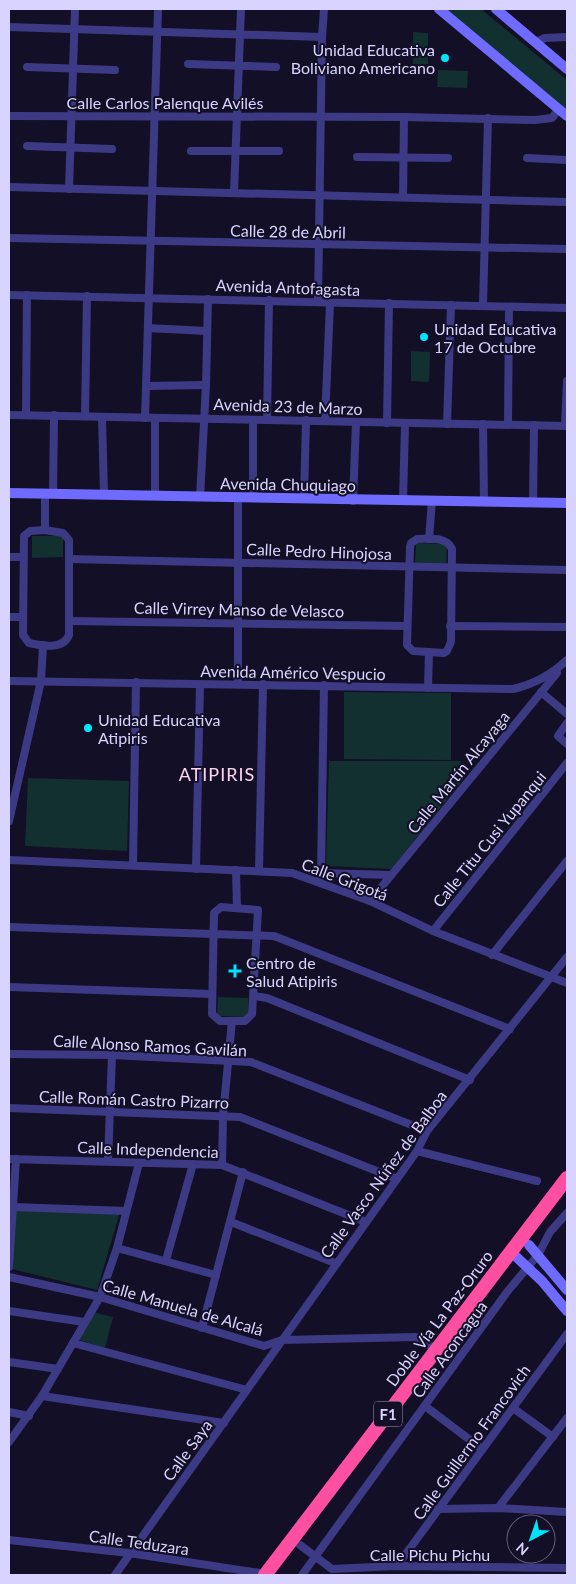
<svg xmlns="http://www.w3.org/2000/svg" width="576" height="1584" font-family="Lato,sans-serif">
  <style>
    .green { fill: #12302f }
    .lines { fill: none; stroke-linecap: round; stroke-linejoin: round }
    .street { stroke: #3d3a85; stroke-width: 8 }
    .secondary { stroke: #6f6bff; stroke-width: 10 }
    .highway { stroke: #ff4fa3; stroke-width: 14 }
    .poi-dot { fill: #00e5ff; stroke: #130f26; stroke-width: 2 }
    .labels { text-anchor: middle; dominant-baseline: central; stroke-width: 4; stroke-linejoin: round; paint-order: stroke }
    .shield { fill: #130f26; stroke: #9e99be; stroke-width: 1 }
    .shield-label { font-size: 15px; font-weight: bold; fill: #d9d4ff }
    .poi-label { font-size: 16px; fill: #d9d4ff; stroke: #130f26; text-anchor: start }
    .street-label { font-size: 16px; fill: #d9d4ff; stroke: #130f26 }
    .neighbourhood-label { font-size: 18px; letter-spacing: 1px; fill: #ffd6f0; stroke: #130f26 }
  </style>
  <rect width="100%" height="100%" fill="#130f26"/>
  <g class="green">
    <path d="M446,9h35l86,71v30z"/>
    <path d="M413,32l15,1v31h-15z"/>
    <path d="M438,70l30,1 -1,17 -30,-1z"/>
    <path d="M411,351l19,1 -1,30 -18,-1z"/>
    <path d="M32,536h31v21l-31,1z"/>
    <path d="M416,543l31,1 -1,20h-31z"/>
    <path d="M344,692l107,1v67l-107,-1z"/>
    <path d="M329,761h131l4,8 1,8 -74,92 -65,-3z"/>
    <path d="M28,778l101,3 -2,70 -102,-5z"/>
    <path d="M218,997l30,1v19l-31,-1z"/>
    <path d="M16,1210l104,2 -23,78 -85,-21z"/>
    <path d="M92,1312l21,5 -8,31 -29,-9z"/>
  </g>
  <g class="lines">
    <g class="street">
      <path d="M9,27l313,10"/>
      <path d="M536,42l9,-4 22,-1"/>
      <path d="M188,64l88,3"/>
      <path d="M27,67l88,3"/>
      <path d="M9,116l395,1 131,3 17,-2 7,-9"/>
      <path d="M27,146l85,3"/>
      <path d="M191,151h88"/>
      <path d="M357,157l91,1"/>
      <path d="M527,158l40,2"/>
      <path d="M9,187l558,15"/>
      <path d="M69,189l6,-180"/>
      <path d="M234,193l7,-184"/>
      <path d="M403,197l1,-80"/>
      <path d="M9,238l558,11"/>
      <path d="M9,295l558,13"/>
      <path d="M318,302l4,-265 2,-28"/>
      <path d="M483,306l5,-188"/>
      <path d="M148,328l58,3"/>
      <path d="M146,386l60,-1"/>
      <path d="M9,415l558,11"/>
      <path d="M26,415l1,-120"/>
      <path d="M85,416l2,-120"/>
      <path d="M102,417l2,77"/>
      <path d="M145,418l13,-409"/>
      <path d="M267,420l2,-120"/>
      <path d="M325,420l5,-117"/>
      <path d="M387,423l2,-120"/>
      <path d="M447,424l4,-119"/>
      <path d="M483,424l1,77"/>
      <path d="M508,424l1,-117"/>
      <path d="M565,426l2,-45"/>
      <path d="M53,493l1,-78"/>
      <path d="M155,495v-77"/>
      <path d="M200,497l6,-112 2,-86"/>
      <path d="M253,498v-78"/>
      <path d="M304,499l2,-79"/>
      <path d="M353,501l3,-79"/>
      <path d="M403,501l2,-77"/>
      <path d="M533,502l1,-77"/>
      <path d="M45,530l18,3 6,7v95c-6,15 -26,11 -40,8l-6,-8 1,-99 6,-5z"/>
      <path d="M45,530v-37"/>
      <path d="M417,539c13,0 29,-3 35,10l-1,93 -4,9 -3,2 -31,-2 -6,-6 3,-98 1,-4z"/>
      <path d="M429,539l3,-38"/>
      <path d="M9,557h13"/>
      <path d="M69,559l498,11"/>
      <path d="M9,617h14"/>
      <path d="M70,621l337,5"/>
      <path d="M450,626l117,1"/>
      <path d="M9,681l504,8c22,-5 38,-14 54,-29"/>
      <path d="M238,683v-186"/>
      <path d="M428,688l1,-36"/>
      <path d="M541,692l26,22"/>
      <path d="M567,723l-9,13 9,8"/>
      <path d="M9,821l32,-140 2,-36"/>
      <path d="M9,860l283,13 78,28 63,30 134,52"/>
      <path d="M133,865l3,-183"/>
      <path d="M196,869l4,-184"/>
      <path d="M236,870l1,38"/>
      <path d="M259,871l4,-187"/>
      <path d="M321,873l70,2"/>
      <path d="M318,881l3,-8 3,-188"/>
      <path d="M370,901l187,-228"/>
      <path d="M221,907l37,3 -6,104 -7,7h-25l-8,-7 2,-101z"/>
      <path d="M9,927l265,9 236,93"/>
      <path d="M433,931l134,-168"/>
      <path d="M492,955l75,-94"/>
      <path d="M9,987l203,7"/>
      <path d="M254,996l13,2 203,82"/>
      <path d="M9,1054l103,1 139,7 176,69"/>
      <path d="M9,1108l231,9 157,62"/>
      <path d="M417,1151l120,30"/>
      <path d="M9,1159l213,6 144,57"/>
      <path d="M108,1161l4,-106"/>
      <path d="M222,1165l1,-49 9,-95"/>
      <path d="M13,1207l113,4"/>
      <path d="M231,1222l104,41"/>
      <path d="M117,1248l99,27"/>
      <path d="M166,1260l27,-96"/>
      <path d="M9,1267l7,-108"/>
      <path d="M9,1277l91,20 164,49 18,-6 134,-3 21,13"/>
      <path d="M9,1311l75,11"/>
      <path d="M202,1328l41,-156"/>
      <path d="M73,1343l174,47"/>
      <path d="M9,1362l49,7"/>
      <path d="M42,1396l182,27"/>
      <path d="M425,1406l57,43"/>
      <path d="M513,1408l40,29"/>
      <path d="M9,1412l20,4"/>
      <path d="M9,1442l33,-46 58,-99 17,-49 22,-85"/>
      <path d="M498,1508l69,-90"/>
      <path d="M438,1509l60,-1 69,4"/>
      <path d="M9,1540l120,13 137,21"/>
      <path d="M300,1545l32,24 65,-3 170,2"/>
      <path d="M397,1566l170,-232"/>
      <path d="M115,1575l302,-424 10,-20 140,-174"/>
      <path d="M302,1575l205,-283 31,-37 12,-23 17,-19"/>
    </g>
    <g class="secondary">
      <path d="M439,9l128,107"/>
      <path d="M496,9l71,60"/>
      <path d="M9,493l558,10"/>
      <path d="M529,1245l38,45"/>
      <path d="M511,1252l31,29 25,30"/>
    </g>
    <path class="highway" d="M265,1575l302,-397"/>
  </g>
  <g class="poi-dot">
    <circle cx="445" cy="58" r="5"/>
    <circle cx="424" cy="337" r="5"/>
    <circle cx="88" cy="728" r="5"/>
    <path d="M232.5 963.5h5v5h5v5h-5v5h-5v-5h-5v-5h5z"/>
  </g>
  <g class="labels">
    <rect class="shield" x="374" y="1401.5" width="28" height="25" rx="4"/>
    <g class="shield-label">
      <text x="388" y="1414">F1</text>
    </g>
    <g class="poi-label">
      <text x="435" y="49" text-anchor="end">Unidad Educativa<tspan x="435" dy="18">Boliviano Americano</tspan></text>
      <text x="434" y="328">Unidad Educativa<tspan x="434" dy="18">17 de Octubre</tspan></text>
      <text x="98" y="719">Unidad Educativa<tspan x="98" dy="18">Atipiris</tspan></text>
      <text x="246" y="962">Centro de<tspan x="246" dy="18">Salud Atipiris</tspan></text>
    </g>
    <g class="street-label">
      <text x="165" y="102">Calle Carlos Palenque Avilés</text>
      <text transform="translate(288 231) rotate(1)">Calle 28 de Abril</text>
      <text transform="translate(288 287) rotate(2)">Avenida Antofagasta</text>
      <text transform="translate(288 406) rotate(2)">Avenida 23 de Marzo</text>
      <text transform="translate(288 484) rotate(1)">Avenida Chuquiago</text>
      <text transform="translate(319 551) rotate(2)">Calle Pedro Hinojosa</text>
      <text transform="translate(239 609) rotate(1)">Calle Virrey Manso de Velasco</text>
      <text transform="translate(293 672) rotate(1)">Avenida Américo Vespucio</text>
      <text transform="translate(458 772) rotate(-51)">Calle Martín Alcayaga</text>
      <text transform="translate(489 839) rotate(-51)">Calle Titu Cusi Yupanqui</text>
      <text transform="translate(345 879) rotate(21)">Calle Grigotá</text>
      <text transform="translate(150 1045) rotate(3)">Calle Alonso Ramos Gavilán</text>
      <text transform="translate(134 1099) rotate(2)">Calle Román Castro Pizarro</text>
      <text transform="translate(148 1149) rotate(2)">Calle Independencia</text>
      <text transform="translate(383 1174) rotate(-54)">Calle Vasco Núñez de Balboa</text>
      <text transform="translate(183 1307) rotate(16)">Calle Manuela de Alcalá</text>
      <text transform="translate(439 1318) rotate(-53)">Doble Vía La Paz-Oruro</text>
      <text transform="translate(449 1349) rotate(-54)">Calle Aconcagua</text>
      <text transform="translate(471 1442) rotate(-54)">Calle Guillermo Francovich</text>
      <text transform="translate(187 1450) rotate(-54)">Calle Saya</text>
      <text transform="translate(139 1542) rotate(8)">Calle Teduzara</text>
      <text x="430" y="1554">Calle Pichu Pichu</text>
    </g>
    <g class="neighbourhood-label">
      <text x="217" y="774">ATIPIRIS</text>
    </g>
  </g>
  <rect width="576" height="1584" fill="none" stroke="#d9d4ff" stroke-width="20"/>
  <g transform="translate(531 1539) rotate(221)"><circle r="24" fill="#130f26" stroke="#625e7d"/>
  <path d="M0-4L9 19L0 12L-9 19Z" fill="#00e5ff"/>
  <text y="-8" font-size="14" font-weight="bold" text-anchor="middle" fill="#d9d4ff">N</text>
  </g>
</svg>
